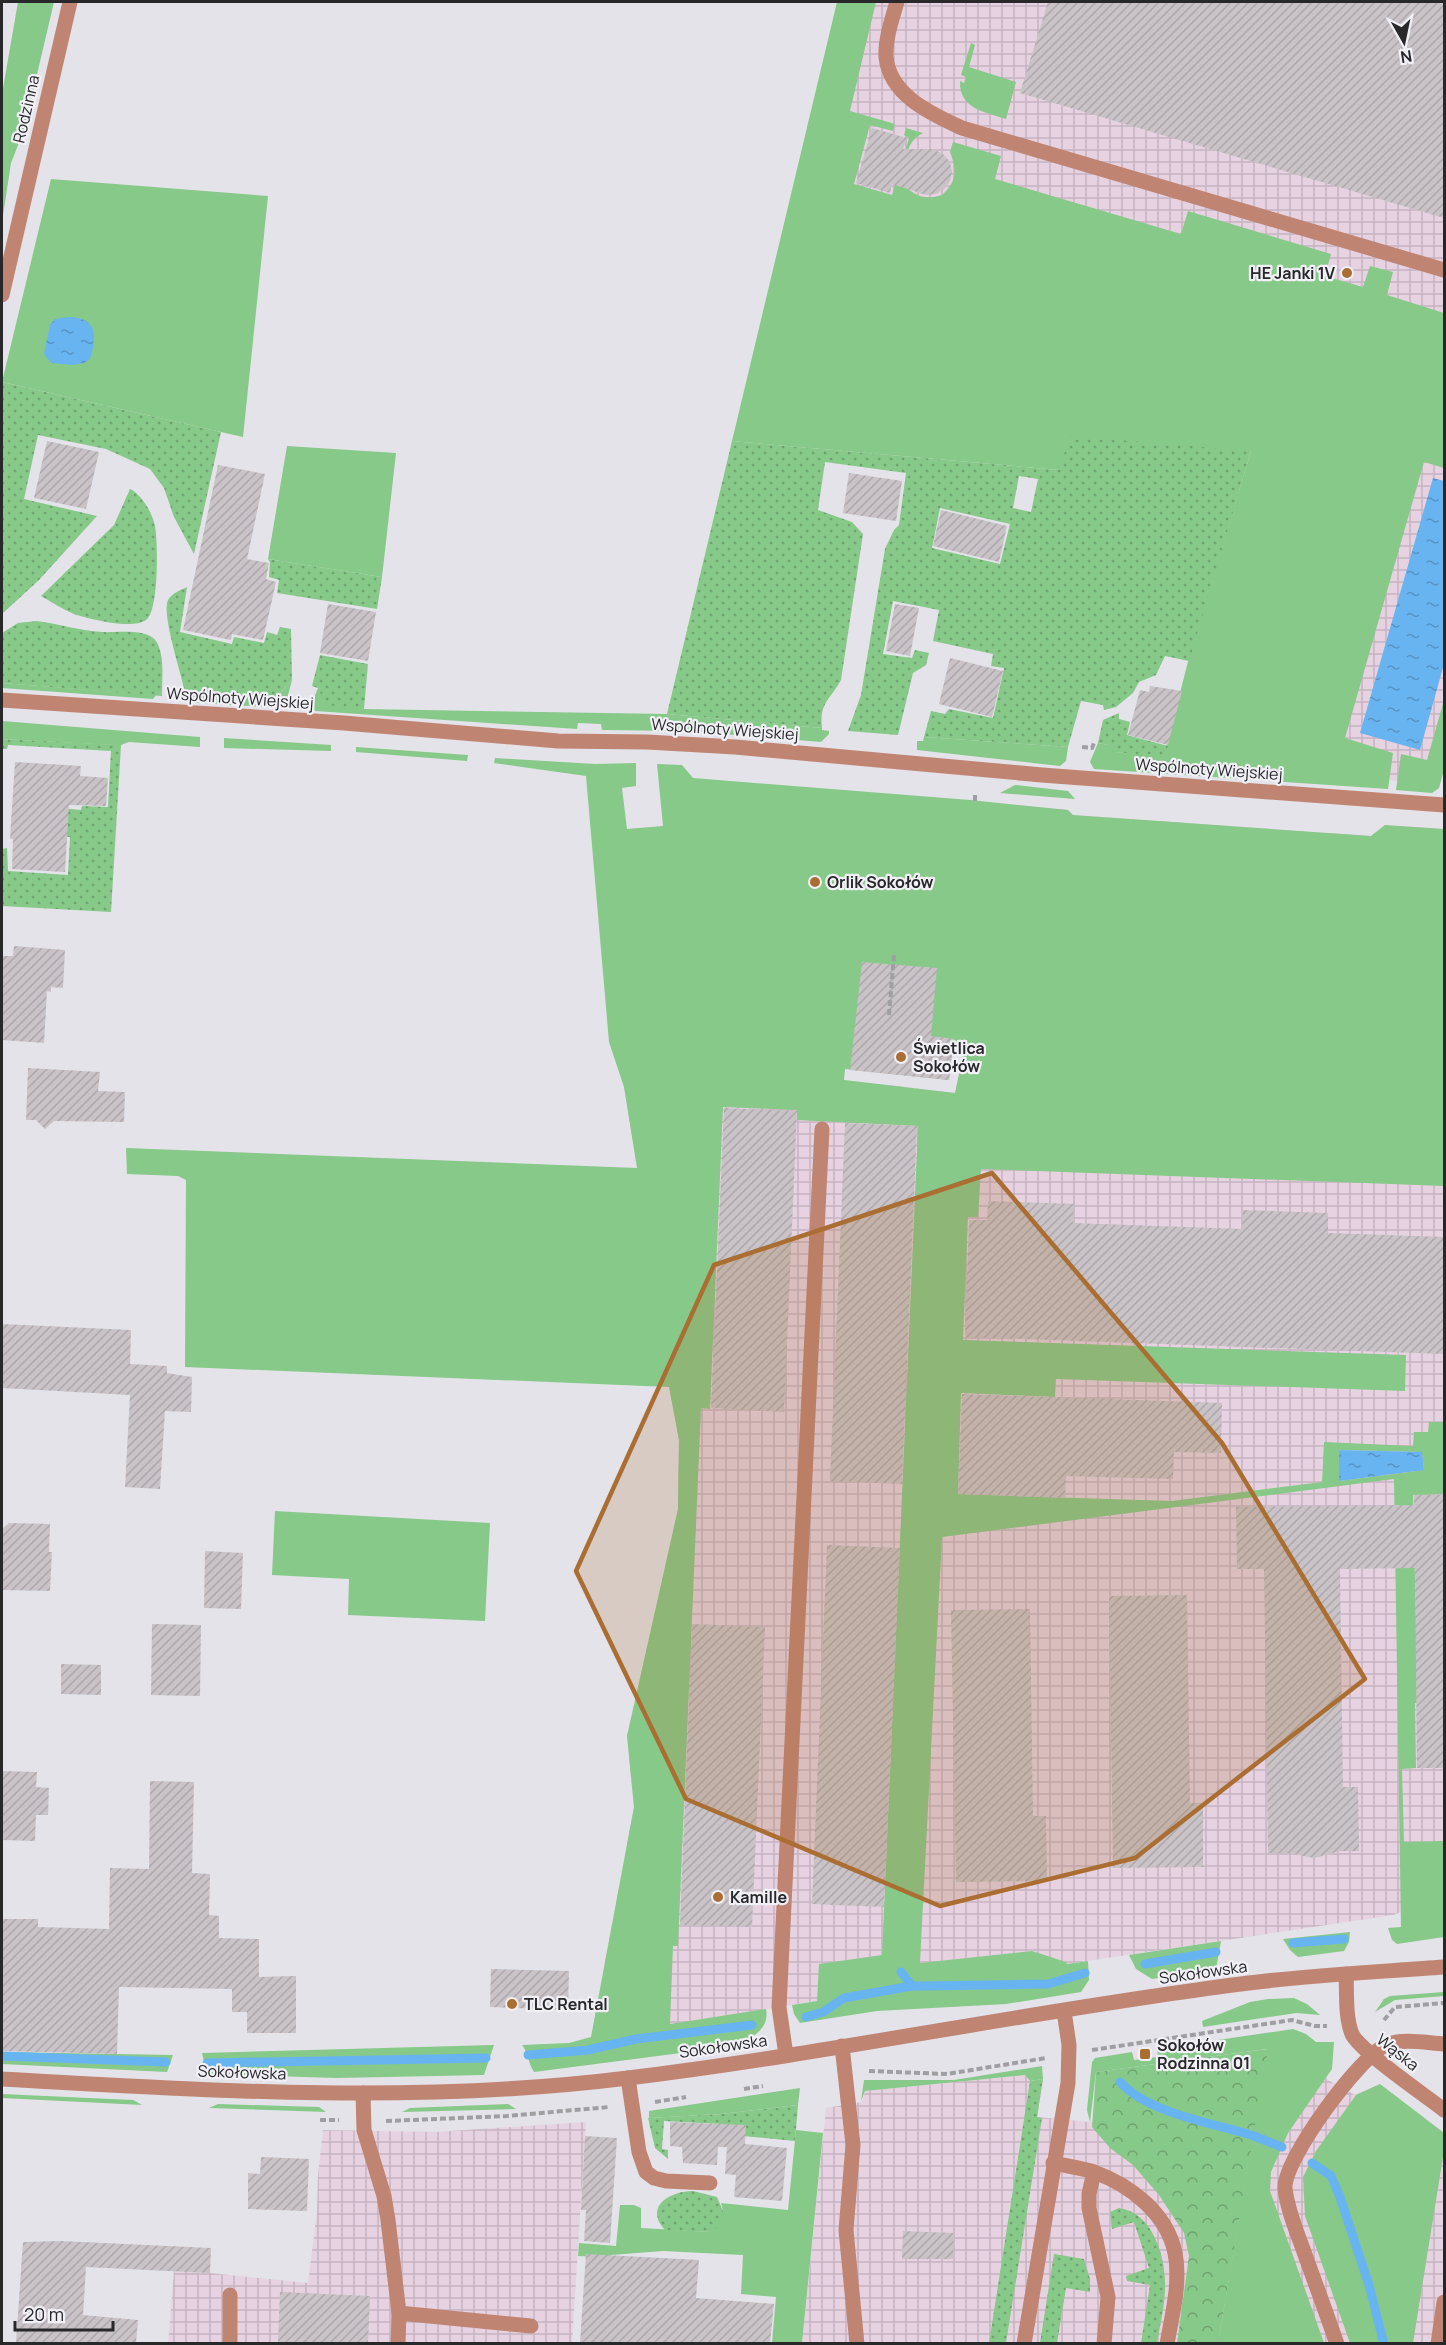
<svg xmlns="http://www.w3.org/2000/svg" width="1446" height="2345" font-family="Manrope,sans-serif">
  <style>
    .industrial { fill: url(#industrial-grid) }
    .grass { fill: #87c988; fill-rule: evenodd }
    .forest { fill: url(#forest-crowns) }
    .garden { fill: url(#garden-dots); fill-rule: evenodd }
    .water { fill: url(#water-ripples) }
    .lines { fill: none; stroke-linecap: round; stroke-linejoin: round }
    .stream { stroke: #68b4f1; stroke-width: 9 }
    .building { fill: url(#building-hatch) }
    .path { stroke: #9f9fa3; stroke-width: 4; stroke-dasharray: 6 3; stroke-linecap: butt }
    .service { stroke: #c08472; stroke-width: 15 }
    .minor { stroke: #c08472; stroke-width: 15 }
    .tertiary { stroke: #c08472; stroke-width: 15 }
    .marked { fill: #ab6e32; fill-opacity: 0.2; stroke: #ab6e32; stroke-width: 4.5; stroke-linejoin: round }
    .poi-dot { fill: #ab6e32; stroke: #f0f0f6; stroke-width: 2 }
    .labels { text-anchor: middle; dominant-baseline: central; stroke-width: 4.5; stroke-linejoin: round; paint-order: stroke }
    .street-label { font-size: 16px; fill: #28282a; stroke: #f0f0f6 }
    .poi-label { font-size: 16px; font-weight: bold; fill: #28282a; stroke: #f0f0f6; text-anchor: start }
  </style>
  <defs>
    <pattern id="industrial-grid" width="8" height="8" patternUnits="userSpaceOnUse" patternTransform="scale(1.5)"><rect width="8" height="8" fill="#e7d2e1"/><path d="M0 4h8M4 0v8" fill="none" stroke="#c6b4c1"/></pattern>
    <pattern id="forest-crowns" width="20" height="18" patternUnits="userSpaceOnUse" patternTransform="scale(1.5)"><rect width="20" height="18" fill="#87c988"/><path d="M2 6a3 3 0 1 1 6 0M12 15a3 3 0 1 1 6 0" fill="none" stroke="#6ea36f"/></pattern>
    <pattern id="garden-dots" width="8" height="8" patternUnits="userSpaceOnUse" patternTransform="scale(1.5)"><rect width="8" height="8" fill="#87c988"/><path d="M2 2h.1M6 6h.1" fill="none" stroke="#6ea36f" stroke-width="1.8" stroke-linecap="round"/></pattern>
    <pattern id="water-ripples" width="26" height="14" patternUnits="userSpaceOnUse" patternTransform="scale(1.5)"><rect width="26" height="14" fill="#68b4f1"/><path d="M2 4q2-2 4 0t4 0M15 11q2-2 4 0t4 0" fill="none" stroke="#5692c3"/></pattern>
    <pattern id="building-hatch" width="6" height="6" patternUnits="userSpaceOnUse" patternTransform="scale(1.5)"><rect width="6" height="6" fill="#c9c3c7"/><path d="M-1 1l2-2M0 6l6-6M5 7l2-2" fill="none" stroke="#ada8ab"/></pattern>
  </defs>
  <rect width="100%" height="100%" fill="#e3e3e9"/>
  <g class="industrial">
    <path d="M872,2h572v757l-8,28 -113,-17 74,-306 -618,-78z"/>
    <path d="M1018,805l50,5 5,5 298,21 14,-11 59,4v1080l-43,3 -8,3 -326,49 -35,-13 -136,15 -69,33 -157,26 -67,-53 31,-165 -7,-71 51,-227 1,-69 -10,-53 -11,-95 -34,-205 220,-7 111,13z"/>
    <path d="M1308,2057l20,23 27,15 25,-11 64,49v210l-642,1 24,-236 36,-6 3,-11 160,-16 5,6 13,-2 -6,38 53,5z"/>
    <path d="M586,2122l-14,221 -404,1 6,-73 36,2 98,10 9,-71 1,-37 5,-45 113,2z"/>
  </g>
  <g class="grass">
    <path d="M18,2h36l-30,128 -13,33 -9,59v-128z"/>
    <path d="M837,2h39l-26,109 45,13 -2,7 -23,-6 -16,59 38,11 17,-57 -5,-3 2,-7 17,5c-20,10 -19,34 -17,54 11,10 21,13 36,8 15,-14 15,-25 8,-43l3,-10 48,14 -6,23 186,55 7,-23 143,43 -6,22 38,11 7,-21 23,6 -6,23 57,18v155l-20,-6 -79,276 48,15 -5,36 -294,-20 -4,-7 8,-19 10,2 5,7 51,3 26,-101 61,-203 -192,19 -327,-29z"/>
    <path d="M971,43l4,2 -6,22 47,15 -10,37c-21,-7 -47,-10 -46,-38l4,2 2,-6 -5,-2z"/>
    <path d="M51,179l217,17 -25,241 -241,-55z"/>
    <path d="M287,446l109,7 -14,124 -114,-18z"/>
    <path d="M292,680l-6,23 -6,5 -93,-6 -1,-4 39,3 2,-6 48,4z"/>
    <path d="M2,683l154,12 -3,4 -151,-11z"/>
    <path d="M318,688l46,21 303,5 155,14v2l7,1v3l-8,8 -135,-11 -84,-1 -1,-6 -23,-1 -1,6 -262,-18 -4,-6z"/>
    <path d="M1444,700v70l-5,18 -7,5 -36,-3 5,-36 26,6z"/>
    <path d="M2,721l198,16v10l-71,-5 -8,3h-9l-110,-6z"/>
    <path d="M924,737l144,10 -2,14 -6,5 -143,-16v-9h6z"/>
    <path d="M224,738l107,7v6l-107,-3z"/>
    <path d="M356,747l112,8 -1,6 -111,-9z"/>
    <path d="M495,758l100,6 41,-1v23l-14,2 5,41 36,-3 -6,-62 25,1 11,13 277,22 98,10 5,5 298,21 14,-11 59,4v357l-463,-17 -3,48h-10l-5,123 443,15 -1,36 -349,-12 -1,18 -94,-4 -3,101 214,7 150,-19 2,-40 89,4 1,-14h14l1,-10h15v72l-31,1 5,208h-3l1,65 -14,1 2,73 40,-1v96l-47,7 -5,-4 -4,-12 13,-1 -7,-448 -452,58 -22,426 112,-12 34,11 1,2 21,-3 1,19 -8,12 -75,12 -129,7 -77,12 -6,-9 -2,-9 25,-4 2,-37 63,-9 36,-829 -121,-6v-10l-74,-3 -13,302 -9,-1 -23,538h-5l-3,78 96,-15c4,20 -14,29 -31,37l-201,26c-6,-9 -6,-20 -12,-27l47,-2 22,-6 43,-230 -7,-71 51,-227 1,-69 -10,-53 -484,-20 1,-187 -8,-4 -51,-2 -1,-26 511,20 -13,-81 -15,-45 -23,-266 -92,-13zM953,1045l12,1 -10,47 -111,-13 1,-11 104,11zM1339,1450l83,2 2,18 -85,11z"/>
    <path d="M1015,785l53,6 7,8 -75,-6z"/>
    <path d="M275,1511l215,12 -5,98 -137,-6 1,-36 -77,-4z"/>
    <path d="M1350,1932l-1,10 -5,9 -46,6 -8,-7 -7,-11z"/>
    <path d="M1221,1941l-5,28 -64,10 -16,-10 -7,-14z"/>
    <path d="M1444,1992v4l-49,4 -20,12 9,-13 6,-3z"/>
    <path d="M1294,1998l13,6 13,11 -24,-2 -93,14 -1,-6 48,-19 18,-3z"/>
    <path d="M1293,2029l13,5 10,8h18l-2,27 -44,64 -17,39 -1,19 54,152h-106l49,-294 -171,23 -6,50 -3,-12 5,-48 3,-4 37,-6 2,8 24,-3 -1,-8z"/>
    <path d="M494,2045l-10,30 -147,3 -130,-4 -5,-21z"/>
    <path d="M2,2052l171,3 -6,17 -165,-8z"/>
    <path d="M1042,2066l1,13 -13,2 -5,-6 -160,16 -4,10 3,-21h90z"/>
    <path d="M1380,2084l64,49v18l-31,192h-63l-45,-127 -2,-39 13,-26 40,-56z"/>
    <path d="M800,2088l-2,17 -77,9 -72,4v-7z"/>
    <path d="M2,2094l131,6 9,5 -140,-7z"/>
    <path d="M218,2104l101,3 7,5 -117,-4z"/>
    <path d="M508,2104l8,5 -114,3 8,-4z"/>
    <path d="M796,2130l27,3 -21,210h-30l4,-46 -35,-3 2,-39 -80,-4 -52,4 -1,3 -32,-2 1,-13 37,3 4,-41h14l7,3v20l69,4 13,-21 -2,-8 67,7z"/>
  </g>
  <path class="forest" d="M1268,2049l-50,294h-41l12,-87 -5,-23 -25,-38 -26,-30 -23,-17 -18,-21 4,-55z"/>
  <g class="garden">
    <path d="M2,382l219,50 -27,122 -20,-37 -10,-29 -14,-19 -44,-20 -68,-14 -14,64 73,17 -58,64 -37,34z"/>
    <path d="M1070,436l181,15 -62,210 -24,-5 -9,19 -17,7 -6,11 -17,14 -12,3 -1,-5 -22,-4 -13,46 -144,-10 7,-26 14,3 4,-5 44,9 11,-50 -13,-2 2,-12 -60,-13 6,-31 -46,-9 -10,53 29,4 3,-8 14,3 -3,12 -13,8 -15,62 -50,-4 13,-36 24,-146 9,-19 5,-5 7,-52 -81,-11 -7,48 34,12 11,12 -22,146c-11,20 -22,23 -19,48l-155,-14 65,-273 327,29zM1019,476l19,3 -7,33 -18,-4zM940,508l70,16 -10,40 -68,-16z"/>
    <path d="M130,489c12,6 22,23 25,37 3,16 4,85 -9,94 -14,10 -57,-1 -72,-6 -12,-5 -22,-12 -33,-18l73,-71z"/>
    <path d="M268,559l114,18 -5,32 -100,-16 2,-13 -10,-3 1,-15z"/>
    <path d="M187,587l-7,45 52,12 2,-7 30,6 3,-11 10,3 3,-8 11,2 1,51 -17,19 -48,-4 -1,6 -40,-3c-3,-21 -25,-82 -18,-98 4,-7 13,-10 19,-13z"/>
    <path d="M37,621c22,3 44,10 65,11 13,1 45,-4 54,9 9,14 6,38 6,55l-160,-13v-50l16,-10z"/>
    <path d="M320,655l48,9 -4,45 -38,-4 -8,-17 -6,-2z"/>
    <path d="M1119,713v6l11,3 -3,13 41,11 -4,10 -52,-4 -4,-7 -10,-2 5,-23z"/>
    <path d="M2,739l119,6 -10,167 -109,-6v-57l5,-1 1,23 60,4 2,-38 -11,-1 2,-28 20,2 1,-4 26,1 3,-56 -103,-6 -1,4h-5z"/>
    <path d="M1043,2079l-6,38 5,1 -36,225h-17l41,-262z"/>
    <path d="M798,2105l-3,36 -63,-6 -12,12 1,-23 -57,-3 -2,28 6,1v9l-13,-11 -7,-30 73,-4z"/>
    <path d="M693,2191l24,6 6,14 -4,16 -9,5 -45,-2c-22,-24 6,-39 28,-39z"/>
    <path d="M1119,2208c34,4 47,50 46,79 0,19 -5,38 -8,56h-16l9,-58 -23,-4 -1,-5 23,-8 -15,-46 -22,7 -2,-17z"/>
    <path d="M1054,2254l30,5 6,20v13l-24,-4 -9,55h-17z"/>
  </g>
  <g class="water">
    <path d="M68,317c30,1 29,18 22,42l-6,4 -11,2 -22,-2 -7,-9 6,-29 5,-6z"/>
    <path d="M1433,478l11,3v183l-24,86 -60,-17z"/>
    <path d="M1339,1450l83,2 2,18 -85,11z"/>
  </g>
  <g class="lines">
    <g class="stream">
      <path d="M1293,1943l51,-4"/>
      <path d="M1145,1964l71,-12"/>
      <path d="M901,1972l11,14h9l127,-2 37,-11"/>
      <path d="M806,2017l17,-5 21,-14 68,-12"/>
      <path d="M528,2055l60,-5 48,-11 116,-14"/>
      <path d="M2,2056l164,6"/>
      <path d="M207,2063l279,-5"/>
      <path d="M1120,2082c28,31 92,41 131,53"/>
      <path d="M1254,2136l28,11"/>
      <path d="M1312,2163l19,13 9,21 29,88 15,59"/>
    </g>
  </g>
  <g class="building">
    <path d="M1048,2h396v216l-424,-125z"/>
    <path d="M872,128l35,10 -4,11h30l10,5 7,8 2,10 -2,9 -6,8 -8,5 -10,1 -34,-11 -2,9 -34,-10z"/>
    <path d="M47,441l52,11 -13,57 -52,-11z"/>
    <path d="M218,465l47,9 -18,85 22,4 -3,16 10,3 -13,58 -31,-6 -1,6 -48,-10z"/>
    <path d="M849,473l53,8 -6,40 -53,-8z"/>
    <path d="M941,510l66,16 -8,36 -66,-16z"/>
    <path d="M328,604l48,8 -8,49 -48,-8z"/>
    <path d="M895,604l24,4 -9,48 -24,-5z"/>
    <path d="M950,658l53,13 -11,46 -53,-13z"/>
    <path d="M1150,686l32,5 -14,54 -40,-10 12,-45 9,2z"/>
    <path d="M15,762l66,4 -1,10 28,2 -2,28 -37,-1 -4,67 -53,-3 1,-30h-3z"/>
    <path d="M14,946l51,4 -2,38 -12,-1v5l-4,-1 -3,52 -42,-3v-84h11z"/>
    <path d="M862,962l75,6 -6,68 23,3 -5,41 -99,-10z"/>
    <path d="M28,1068l72,4 -2,19 27,1 -1,30 -70,-1 -9,8 -9,-9h-10z"/>
    <path d="M724,1108l73,3 -13,301 -73,-4z"/>
    <path d="M845,1123l72,3 -15,358 -72,-3z"/>
    <path d="M988,1201l86,3 -1,19 169,6 1,-19 85,3v20l116,4v117l-479,-17 4,-117h18z"/>
    <path d="M2,1324l129,6 -1,34 37,2v7l25,4 -1,35 -26,-1 -5,78 -35,-2 5,-92 -128,-7z"/>
    <path d="M962,1394l260,9 -1,50 -47,-1 -1,27 -107,-3 -1,22 -107,-4z"/>
    <path d="M1414,1495h30v273h-27l-2,-200 -75,1 3,218h15l1,64h-19l-26,7 -26,-5h-20l-4,-284h-27l-1,-62 178,-2z"/>
    <path d="M9,1523l41,1 -1,28h3l-2,39 -48,-1v-61z"/>
    <path d="M827,1545l73,3 -16,359 -72,-3z"/>
    <path d="M205,1551l38,2 -2,56 -37,-1z"/>
    <path d="M1187,1595l3,208h13v64l-90,1 -4,-272z"/>
    <path d="M1030,1609l3,207h13l1,65 -91,1 -5,-272z"/>
    <path d="M152,1624l49,1 -1,71 -49,-1z"/>
    <path d="M692,1624l73,3 -13,300 -72,-2z"/>
    <path d="M61,1664l40,1v30l-40,-1z"/>
    <path d="M2,1771l35,1 -1,15 13,1 -1,27h-12l-1,26 -33,-1z"/>
    <path d="M150,1781l44,1 -2,91 18,1 -1,41 10,1v22l40,1v38l37,-1v57h-49v-21h-15v-23l-113,-2 -2,67 -115,-3v-132h36v8l71,2 1,-61 39,1z"/>
    <path d="M491,1969l78,2 -1,39 -78,-3z"/>
    <path d="M670,2122l76,3 -1,19 42,4 -5,53 -48,-4 2,-22 -11,-1 2,-27h-9l-1,18 -34,-2 -1,-16 -12,-1z"/>
    <path d="M585,2136l32,2 -7,105 -26,-2 2,-31h-5z"/>
    <path d="M261,2157l48,2 -2,52 -59,-2v-36l12,1z"/>
    <path d="M903,2231l51,2 -1,26h-51z"/>
    <path d="M60,2241l151,7 -1,25 -124,-6 -3,48 55,5 -2,23h-120l7,-101z"/>
    <path d="M586,2254l113,6 -3,38 78,6 -4,39h-190z"/>
    <path d="M280,2292l90,4 -2,47h-90z"/>
  </g>
  <g class="lines">
    <g class="path">
      <path d="M1082,747l10,1 2,-5"/>
      <path d="M975,801v-6"/>
      <path d="M889,1015l5,-60"/>
      <path d="M1384,2020l11,-13 49,-4"/>
      <path d="M1092,2050l200,-30 23,6h12"/>
      <path d="M869,2071l78,3 99,-16"/>
      <path d="M744,2089l19,-3"/>
      <path d="M655,2102l31,-5"/>
      <path d="M320,2120h19"/>
      <path d="M386,2121l121,-5 102,-9"/>
    </g>
    <g class="service">
      <path d="M897,2c-5,17 -12,37 -11,55 4,39 46,57 76,71l482,142"/>
      <path d="M842,2046l11,99 -7,85 11,114"/>
      <path d="M786,2055l-7,-48 43,-878"/>
      <path d="M628,2078l11,74 7,20 8,6 12,3 44,2"/>
      <path d="M363,2093l1,37 20,66 4,24 11,93 -1,31"/>
      <path d="M1053,2163c14,3 28,5 41,9 36,13 73,41 81,81 6,29 -3,62 -8,91"/>
      <path d="M1094,2172l-5,22v14l19,89 -4,47"/>
      <path d="M399,2313l132,13"/>
      <path d="M230,2344v-49"/>
      <path d="M1024,2344l44,-261 1,-38 -5,-34"/>
      <path d="M1337,2344c-11,-32 -23,-64 -34,-95 -7,-19 -16,-41 -18,-61 -1,-29 74,-131 101,-143 18,-7 40,-2 58,-1"/>
      <path d="M1438,2344l6,-42"/>
    </g>
    <g class="minor">
      <path d="M2,295l68,-293"/>
      <path d="M2,700l342,23 214,18 89,1 88,5 307,28 402,30"/>
      <path d="M1346,1974c1,18 -1,43 6,60 8,17 74,62 92,76"/>
    </g>
    <path class="tertiary" d="M2,2079c208,12 418,25 626,-1 205,-25 408,-68 613,-94 67,-9 136,-12 203,-17"/>
  </g>
  <path class="marked" d="M992,1173l230,270 143,236 -230,179 -195,48 -254,-107 -110,-228 138,-306z"/>
  <g class="poi-dot">
    <circle cx="1347" cy="273" r="6"/>
    <circle cx="815" cy="882" r="6"/>
    <circle cx="901" cy="1057" r="6"/>
    <circle cx="718" cy="1897" r="6"/>
    <circle cx="512" cy="2004" r="6"/>
    <rect x="1139" y="2048" width="12" height="12" rx="3"/>
  </g>
  <g class="labels">
    <g class="street-label">
      <text transform="translate(26 109) rotate(-77)">Rodzinna</text>
      <text transform="translate(240 698) rotate(4)">Wspólnoty Wiejskiej</text>
      <text transform="translate(725 729) rotate(4)">Wspólnoty Wiejskiej</text>
      <text transform="translate(1209 769) rotate(4)">Wspólnoty Wiejskiej</text>
      <text transform="translate(1203 1972) rotate(-8)">Sokołowska</text>
      <text transform="translate(723 2046) rotate(-8)">Sokołowska</text>
      <text transform="translate(1398 2052) rotate(38)">Wąska</text>
      <text transform="translate(242 2072) rotate(2)">Sokołowska</text>
    </g>
    <g class="poi-label">
      <text x="1335" y="273" text-anchor="end">HE Janki 1V</text>
      <text x="827" y="882">Orlik Sokołów</text>
      <text x="913" y="1048">Świetlica<tspan x="913" dy="18">Sokołów</tspan></text>
      <text x="730" y="1897">Kamille</text>
      <text x="524" y="2004">TLC Rental</text>
      <text x="1157" y="2045">Sokołów<tspan x="1157" dy="18">Rodzinna 01</tspan></text>
    </g>
  </g>
  <rect width="1446" height="2345" fill="none" stroke="#28282a" stroke-width="6"/>
  <g transform="translate(1404 42) rotate(171)" stroke="#f0f0f6" stroke-width="4.5" paint-order="stroke">
  <path d="M0-4.5L10 22L0 15L-10 22Z" fill="#28282a"/>
  <text y="-9" font-size="16" font-weight="bold" text-anchor="middle" fill="#28282a">N</text>
  </g>
  <path d="M15 2321v9h98v-9" fill="none" stroke="#28282a" stroke-width="3"/>
  <text x="24" y="2321" font-size="18" fill="#28282a" stroke="#f0f0f6" stroke-width="4.5" paint-order="stroke">20 m</text>
</svg>
